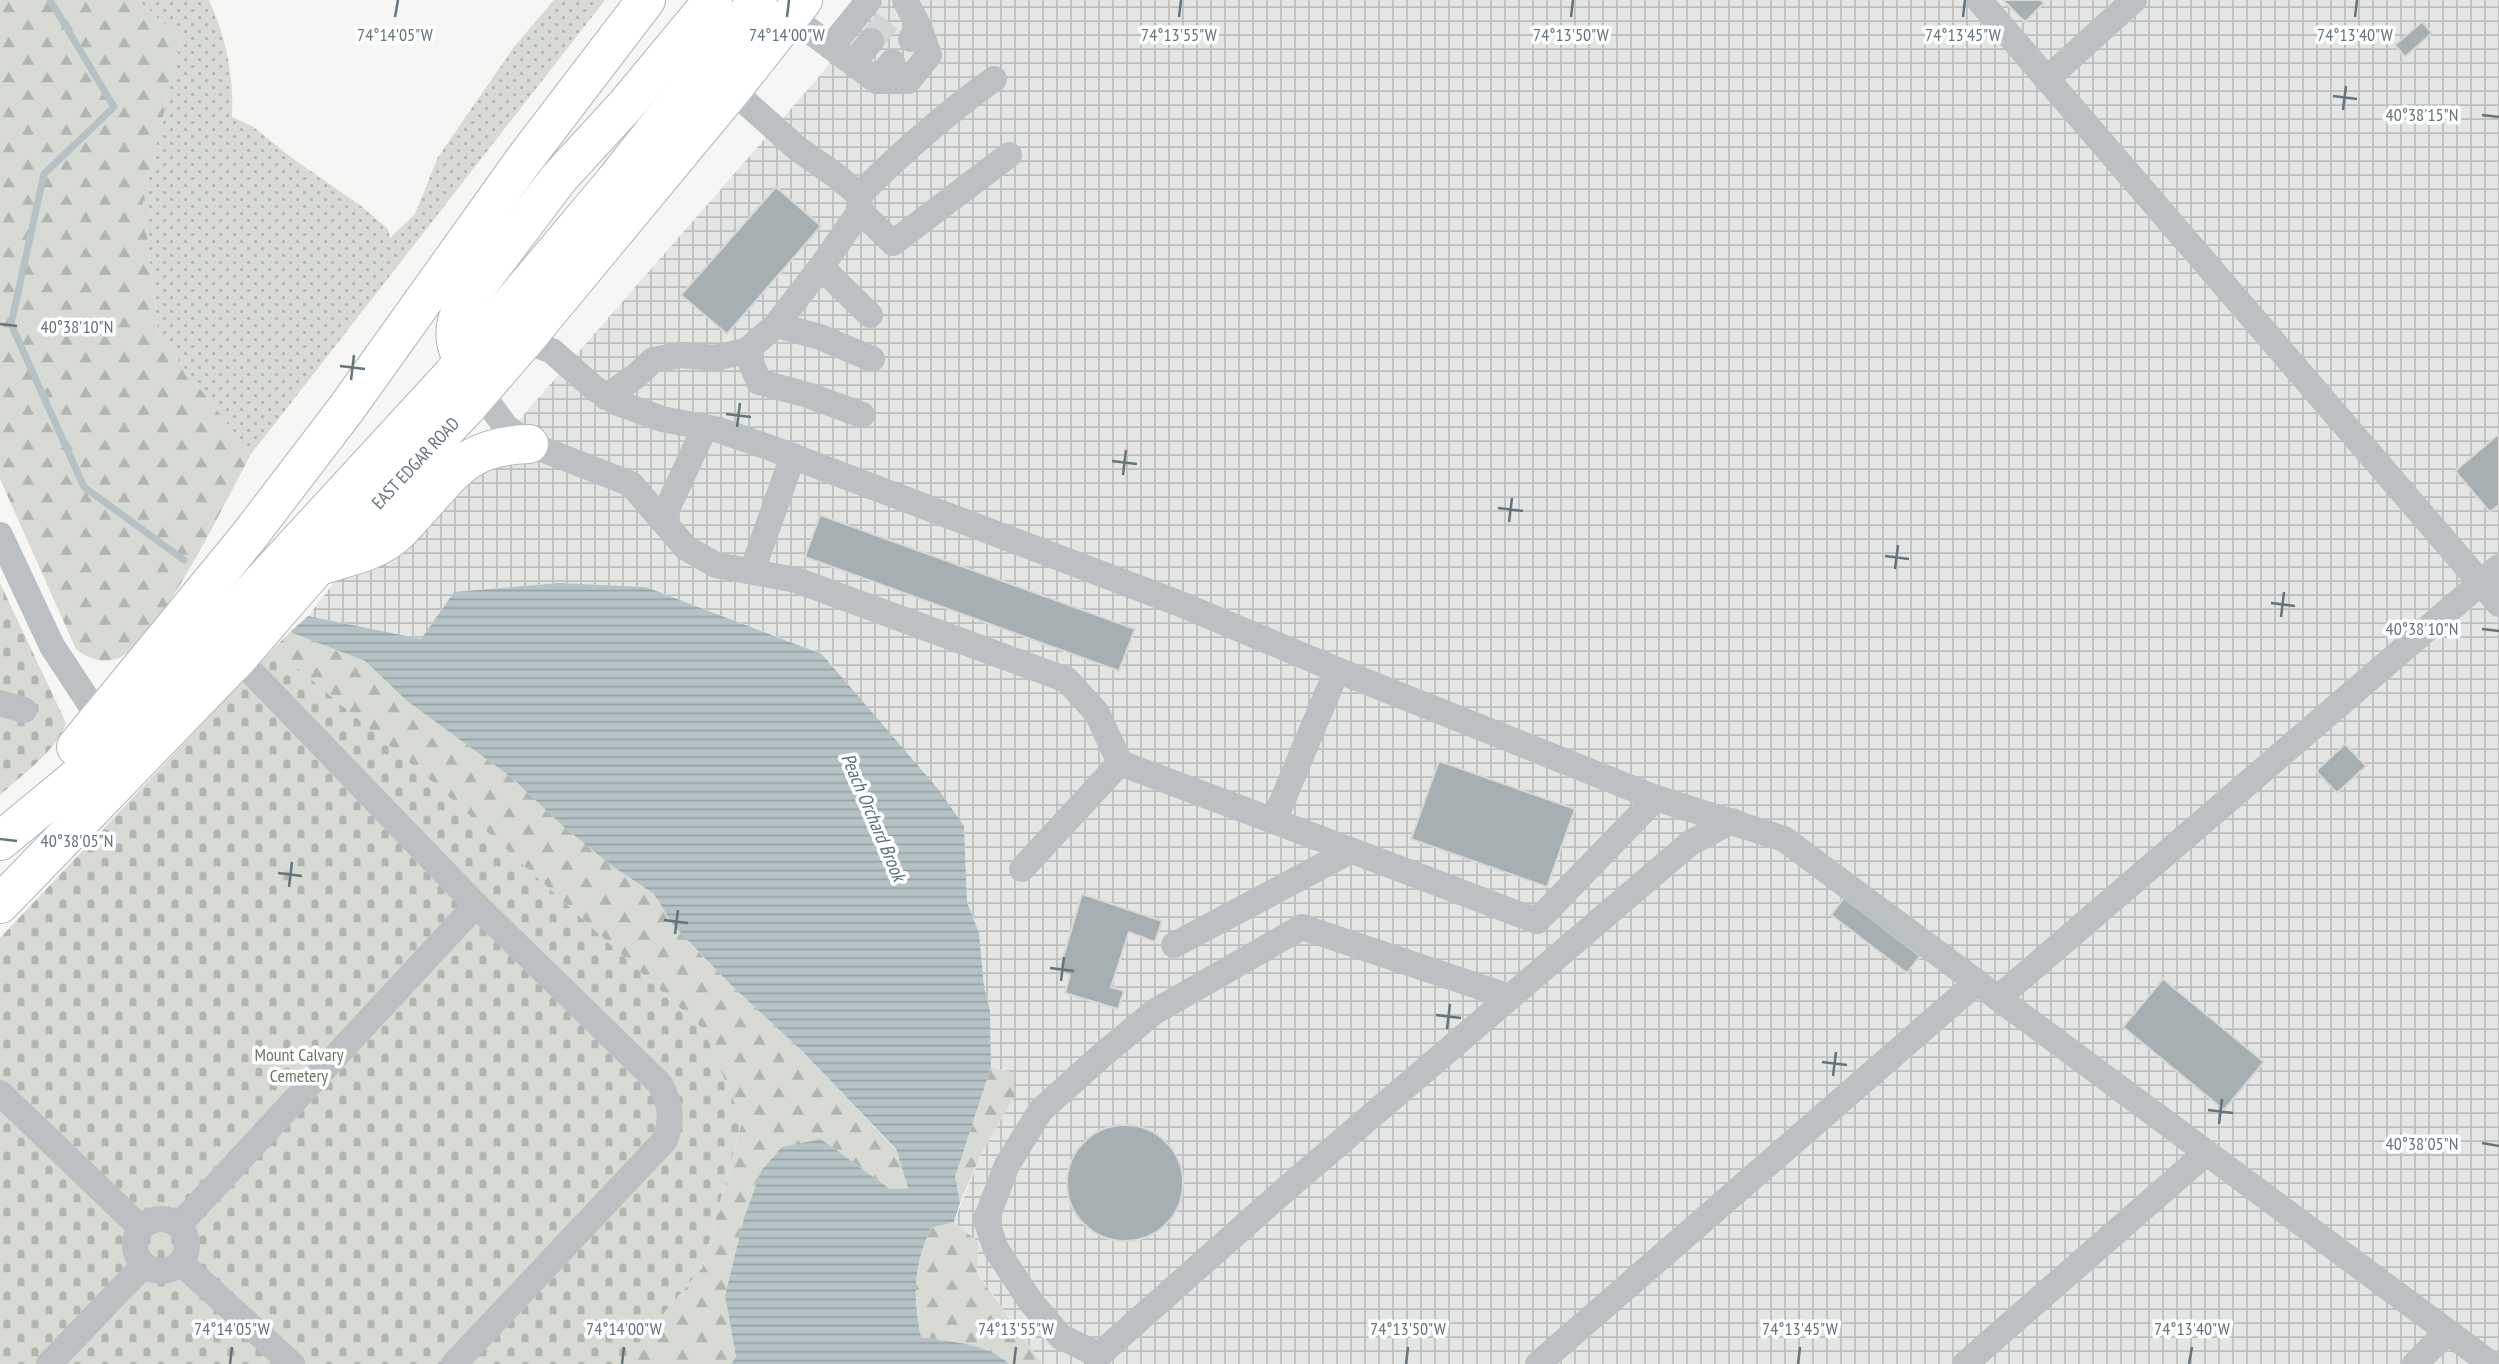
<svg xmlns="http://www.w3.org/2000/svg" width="2499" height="1364" font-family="'PT Sans Narrow',sans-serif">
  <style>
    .industrial { fill: url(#industrial-grid) }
    .grass { fill: url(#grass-dots) }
    .forest { fill: url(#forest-firs) }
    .cemetery { fill: url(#cemetery-stones) }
    .water { fill: url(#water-rules) }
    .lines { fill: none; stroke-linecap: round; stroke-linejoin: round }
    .stream { stroke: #b6c3c6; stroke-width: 7 }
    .building { fill: #a6afb2; stroke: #d8d8d6; stroke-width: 2 }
    .minor-tunnel { stroke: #d2d6d6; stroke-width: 26; stroke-dasharray: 26 13; stroke-linecap: butt }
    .highway-casing { stroke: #b1b6b8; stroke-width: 40 }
    .minor { stroke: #bbc1c3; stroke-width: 26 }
    .highway { stroke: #fff; stroke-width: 38 }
    .ticks { fill: none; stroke: #64757c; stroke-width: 2.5 }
    .labels { text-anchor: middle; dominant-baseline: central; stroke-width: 7; stroke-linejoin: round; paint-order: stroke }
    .street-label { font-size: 18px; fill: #64757c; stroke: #fff }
    .park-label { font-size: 18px; fill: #6d7a66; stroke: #fff }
    .water-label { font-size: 19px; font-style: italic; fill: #5e7478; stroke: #fff }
    .ticks-label { font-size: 18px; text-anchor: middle; fill: #64757c; stroke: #fff; stroke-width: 7; stroke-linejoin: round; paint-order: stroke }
  </style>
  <defs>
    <pattern id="industrial-grid" width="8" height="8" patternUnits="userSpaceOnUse" patternTransform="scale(1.75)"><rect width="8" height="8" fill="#e4e6e4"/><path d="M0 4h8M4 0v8" fill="none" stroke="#bcbfbe"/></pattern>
    <pattern id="grass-dots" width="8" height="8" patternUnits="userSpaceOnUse" patternTransform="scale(1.75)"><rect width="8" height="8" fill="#d7dbd3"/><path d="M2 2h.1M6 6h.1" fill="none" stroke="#b2b6b0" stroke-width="1.8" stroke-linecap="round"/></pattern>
    <pattern id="forest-firs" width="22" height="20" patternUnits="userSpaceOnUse" patternTransform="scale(1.75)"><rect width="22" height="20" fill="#d7dbd3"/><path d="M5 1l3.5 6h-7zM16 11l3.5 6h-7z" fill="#b2b6b0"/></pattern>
    <pattern id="cemetery-stones" width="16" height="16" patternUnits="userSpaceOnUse" patternTransform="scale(1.75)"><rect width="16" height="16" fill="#d7dbd3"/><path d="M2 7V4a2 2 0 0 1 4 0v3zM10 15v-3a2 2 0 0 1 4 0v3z" fill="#b2b6b0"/></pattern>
    <pattern id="water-rules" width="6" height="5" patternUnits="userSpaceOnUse" patternTransform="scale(1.75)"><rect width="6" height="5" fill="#b6c3c6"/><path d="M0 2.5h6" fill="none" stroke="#98a3a6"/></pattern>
  </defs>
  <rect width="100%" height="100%" fill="#f6f6f4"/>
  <path class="industrial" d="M880,0h1619v1364h-1457l-65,-92 1,-30 -24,-20 28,-70 32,-55v-24l-23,-6 -1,-57 -6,-23 -5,-54 -12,-31 -3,-76 -141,-172 -177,-67 -87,-4 -105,9 -33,47 -113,-23 30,-38 127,-96 352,-403z"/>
  <path class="grass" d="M138,0h71c17,38 25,75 23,117l20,9 40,32 69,48 27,23 2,9 25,-24 23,-57 76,-110 40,-47h51l-354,454 -92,-118 -16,-133 38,-164z"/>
  <g class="forest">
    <path d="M0,0h138l43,39 -38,164 16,133 92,118c-24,44 -90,183 -130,203 -17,8 -32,2 -45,-8l-76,-170z"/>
    <path d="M290,632l75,29 42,40 105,77 52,49 48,39 42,28 19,31 55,57 76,71 92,97 12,38 -18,1 -69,-50 -60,32 -17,47 -19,76 11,63 -5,7h-110l81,-96 40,-146 -38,-92 -267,-244 -163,-138z"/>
    <path d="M991,1067l23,6v24l-32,55 -22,51 -5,-26z"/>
    <path d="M954,1222l24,20 -1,31 65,91h-33l-7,-7 -57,-16 -24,-4c-7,-44 -9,-68 10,-109z"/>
  </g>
  <g class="cemetery">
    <path d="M0,583l66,140c-8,26 -45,53 -66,72z"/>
    <path d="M274,648l163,138 267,244 38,91 -40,147 -81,96h-621v-426z"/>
  </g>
  <path class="water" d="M559,583l87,4 176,67 116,135 26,37 3,76 12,31 5,54 6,23 1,57 -36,110 5,26 -6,19 -23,6c-18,39 -18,67 -10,109 28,5 67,6 88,27h-278l5,-7 -11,-62 19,-77 17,-47 21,-24 39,-8 69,50 18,-1 -12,-39 -92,-96 -76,-71 -55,-57 -19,-31 -42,-28 -48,-39 -52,-49 -105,-77 -42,-40 -75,-29 18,-16 113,23 33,-47z"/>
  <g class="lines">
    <path class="stream" d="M50,0l64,107 -70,67 -33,150 73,163 100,73"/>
  </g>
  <g class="building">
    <path d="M2003,0h37l4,3 -19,19z"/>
    <path d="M2422,22l10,11 -27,24 -10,-12z"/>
    <path d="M776,187l45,39 -94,108 -46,-39z"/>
    <path d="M2499,434v71l-9,7 -35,-41z"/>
    <path d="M820,515l315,114 -16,42 -314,-114z"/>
    <path d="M2345,744l21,22 -29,27 -21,-22z"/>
    <path d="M1439,761l136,48 -28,78 -136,-48z"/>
    <path d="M1082,894l80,27 -7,21 -26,-10 -18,55 13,4 -6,18 -53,-16 5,-18 -11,-4z"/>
    <path d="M1844,898l76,58 -13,17 -76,-58z"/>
    <path d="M2163,979l101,83 -40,48 -101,-83z"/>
    <circle cx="1125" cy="1183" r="58"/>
  </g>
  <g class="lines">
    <path class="minor-tunnel" d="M871,41l18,-22"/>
    <defs>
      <g id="highway">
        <path d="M472,378c-15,-28 -24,-42 -9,-73l96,-127 67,-73 87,-105"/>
        <path d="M326,564c21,-7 47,-12 65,-26 9,-6 16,-16 23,-23 40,-43 51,-69 115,-71"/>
        <path d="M76,747l173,-211 97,-127 178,-249 122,-160"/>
        <path d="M0,841l97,-80 354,-385 162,-193 145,-183"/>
        <path id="s1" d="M0,904l238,-246 79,-91 150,-160 58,-67 207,-250 71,-90"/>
      </g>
    </defs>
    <use href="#highway" class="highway-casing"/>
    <g class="minor">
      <path d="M905,0l14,27 -8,12"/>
      <path d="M1979,0l520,604"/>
      <path d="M790,16l87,65 15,-19"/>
      <path d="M831,47l38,-47"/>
      <path d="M853,63l18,-22"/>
      <path d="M2047,79l87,-79"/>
      <path d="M877,81h31l21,-26 -10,-28"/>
      <path d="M732,90l66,59 40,28 21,18 1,16 -39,56"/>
      <path d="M859,195c42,-42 86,-81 135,-116"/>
      <path d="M860,211l33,32 116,-88"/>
      <path d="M776,325l45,-58 49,48"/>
      <path d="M511,335l41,16 42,37 24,15 44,16 57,11 57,20 402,153 159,67 319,128 128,41 707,525"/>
      <path d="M746,351l30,-26 44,12 52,22"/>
      <path d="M480,392l26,35 23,17 102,40 55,64 30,17 80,15 271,100 30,33 23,50 154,58 63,-151"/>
      <path d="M606,397l30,-21 17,-16 28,-5 34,3 31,-7 13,31 49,13 54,20"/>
      <path d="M662,520l43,-93"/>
      <path d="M0,535l52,111 48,73"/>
      <path d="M752,571l41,-115"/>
      <path d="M238,658l238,247 184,179c11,22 13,32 5,56l-211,224"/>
      <path d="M0,703l24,7"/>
      <path d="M1274,821l263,100 119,-123"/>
      <path d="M1022,869l98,-106"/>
      <path d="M1174,945l176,-94"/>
      <path d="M1998,998l501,-431"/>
      <path d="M0,1093l141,135"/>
      <circle cx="161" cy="1245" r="26"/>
      <path d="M179,1225l297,-320"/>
      <path d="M181,1263l111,101"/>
      <path d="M1099,1355l-38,-18 -30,-35 -35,-53 -10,-29 21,-55 34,-55 59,-53 54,-45 148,-85 208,70"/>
      <path d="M49,1364l95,-99"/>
      <path d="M1097,1364l2,-9 187,-166 404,-346 42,-22"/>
      <path d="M1538,1364l439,-382"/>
      <path d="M1965,1364l241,-211"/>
      <path d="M2415,1364l32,-32"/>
    </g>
    <use href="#highway" class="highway"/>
  </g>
  <path class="ticks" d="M395,17l3,-17M787,17l2,-17M1179,17l2,-17M1571,17l2,-17M1963,17l2,-17M2355,17l2,-17M2333,96l24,3M2343,110l3,-24M2482,115l17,2M0,324l17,2M340,366l25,3M351,380l3,-25M726,414l25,3M737,427l3,-24M1112,461l25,3M1123,475l3,-25M1498,508l25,3M1509,522l3,-24M1885,556l24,3M1895,569l3,-24M2271,603l24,3M2281,617l3,-25M2482,629l17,2M0,839l17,2M278,873l24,3M289,887l3,-25M664,920l24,3M675,934l3,-24M1050,968l24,3M1061,981l3,-24M1436,1015l25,3M1447,1029l3,-25M1822,1062l25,3M1833,1076l3,-24M2208,1110l25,3M2219,1124l3,-25M2482,1143l17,3M230,1364l2,-17M622,1364l2,-17M1014,1364l2,-17M1406,1364l2,-17M1798,1364l2,-17M2189,1364l3,-17"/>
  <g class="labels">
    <g class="street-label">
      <text stroke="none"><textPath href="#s1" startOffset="606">EAST EDGAR ROAD</textPath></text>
    </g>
    <g class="park-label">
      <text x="299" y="1054">Mount Calvary<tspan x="299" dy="21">Cemetery</tspan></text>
    </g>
    <g class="water-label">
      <text transform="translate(874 817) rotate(67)">Peach Orchard Brook</text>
    </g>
  </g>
  <g class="ticks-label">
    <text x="395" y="41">74°14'05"W</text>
    <text x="787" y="41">74°14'00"W</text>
    <text x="1179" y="41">74°13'55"W</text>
    <text x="1571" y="41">74°13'50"W</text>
    <text x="1963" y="41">74°13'45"W</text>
    <text x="2355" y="41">74°13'40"W</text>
    <text x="2422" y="121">40°38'15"N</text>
    <text x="77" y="333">40°38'10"N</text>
    <text x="2422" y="635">40°38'10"N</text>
    <text x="77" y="847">40°38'05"N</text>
    <text x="2422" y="1150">40°38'05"N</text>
    <text x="232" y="1335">74°14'05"W</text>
    <text x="624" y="1335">74°14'00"W</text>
    <text x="1016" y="1335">74°13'55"W</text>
    <text x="1408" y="1335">74°13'50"W</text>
    <text x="1800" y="1335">74°13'45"W</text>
    <text x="2192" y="1335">74°13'40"W</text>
  </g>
</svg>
